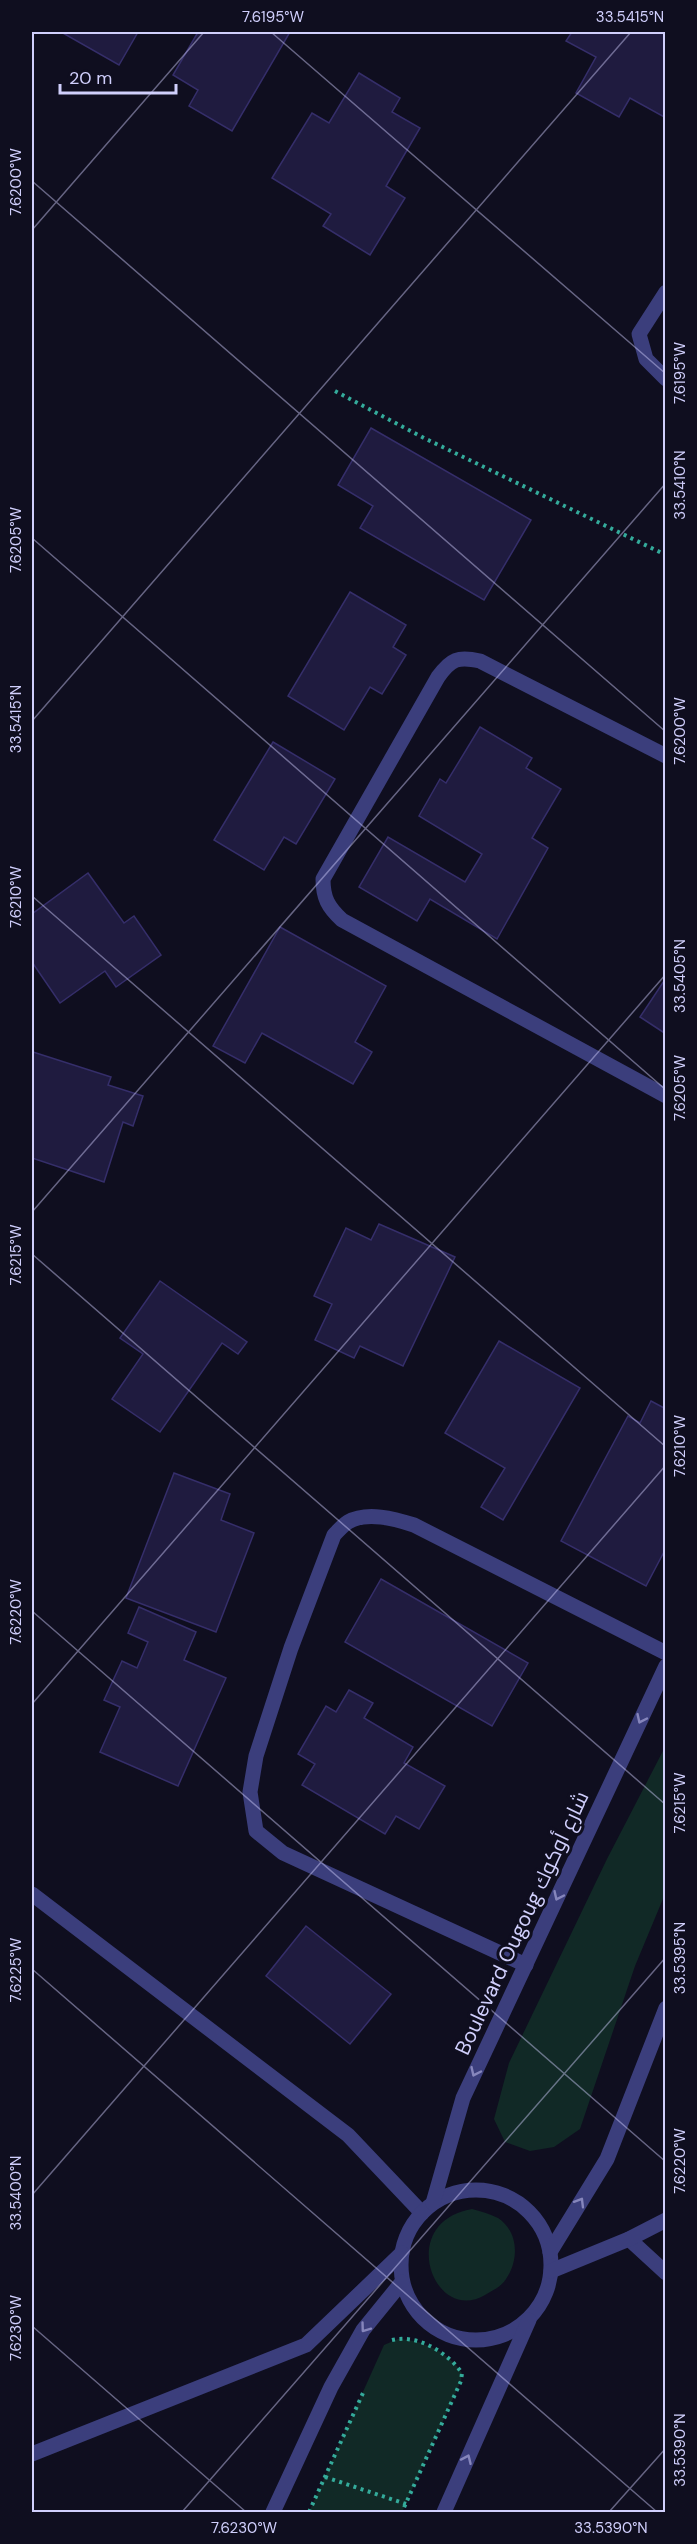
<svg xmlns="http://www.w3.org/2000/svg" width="697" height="2544" font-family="'DM Sans',Cairo,sans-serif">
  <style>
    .grass { fill: #112926 }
    .building { fill: #1f1b3f; stroke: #352e6a; stroke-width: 1.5 }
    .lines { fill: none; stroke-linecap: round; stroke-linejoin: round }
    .path { stroke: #34ab9b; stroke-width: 4; stroke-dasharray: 3 4.5; stroke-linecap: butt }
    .street { stroke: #3b3e7c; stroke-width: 15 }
    .oneway { stroke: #8686bc }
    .ticks { fill: none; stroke: #d0cffc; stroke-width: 1.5; stroke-opacity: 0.45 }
    .labels { text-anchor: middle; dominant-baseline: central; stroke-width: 6; stroke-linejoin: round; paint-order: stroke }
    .street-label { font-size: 21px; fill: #d0cffc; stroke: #0f0e1f }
    .neatline { fill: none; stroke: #d0cffc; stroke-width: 2 }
    .ticks-label { font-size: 15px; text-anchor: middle; fill: #d0cffc }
  </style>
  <rect width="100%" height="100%" fill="#0f0e1f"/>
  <g class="grass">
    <path d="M665,1747v147l-30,72 -55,163 -26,18 -24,4 -25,-9 -11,-23 15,-56 98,-204z"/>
    <path d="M472,2209c8,2 18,5 26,9 21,14 21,42 8,61 -5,8 -13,11 -21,16 -52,30 -89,-73 -13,-86z"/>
    <path d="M398,2339c25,1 50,13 64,34l-1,8 -59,131h-93l75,-167z"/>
  </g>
  <g class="building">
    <path d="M61,32h77l-19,33z"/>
    <path d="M198,32h92l-58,99 -43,-25 9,-16 -25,-15z"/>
    <path d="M572,32h94v86l-36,-20 -11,19 -43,-24 20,-36 -30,-16z"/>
    <path d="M359,73l41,25 -8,14 28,16 -34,58 19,12 -35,57 -47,-29 8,-12 -59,-36 40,-65 17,10z"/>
    <path d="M371,428l160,92 -47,80 -124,-72 13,-22 -35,-21z"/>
    <path d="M350,592l56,33 -13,22 13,8 -24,39 -12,-7 -26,43 -56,-34z"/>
    <path d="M480,727l52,31 -6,10 35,21 -29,49 16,10 -51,91 -67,-40 -13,22 -58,-34 29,-50 77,45 17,-28 -63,-38 21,-37 6,4z"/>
    <path d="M273,742l62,37 -39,65 -12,-7 -20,33 -50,-30z"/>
    <path d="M88,873l36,50 10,-7 27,39 -45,32 -11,-16 -45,32 -28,-41v-48z"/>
    <path d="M280,927l106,59 -31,56 17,10 -19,32 -91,-51 -17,30 -32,-17z"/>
    <path d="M666,978v56l-26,-17z"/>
    <path d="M33,1052l78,25 -3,8 35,11 -10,30 -10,-4 -19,60 -72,-24z"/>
    <path d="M379,1224l76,33 -52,109 -43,-20 -6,12 -39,-18 17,-36 -18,-8 32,-68 25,12z"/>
    <path d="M160,1281l87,61 -9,12 -16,-11 -62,89 -48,-33 31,-45 -23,-16z"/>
    <path d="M499,1341l81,47 -77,132 -22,-13 24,-39 -60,-35z"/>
    <path d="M651,1401l15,8v139l-20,38 -85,-45 67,-125 12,7z"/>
    <path d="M174,1473l56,21 -9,26 33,13 -38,99 -90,-34z"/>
    <path d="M381,1579l147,84 -36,63 -147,-84z"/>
    <path d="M139,1607l57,25 -12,28 42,18 -48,108 -78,-34 20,-45 -16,-7 18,-39 15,7 11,-26 -20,-9z"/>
    <path d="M349,1690l24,13 -9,15 49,29 -9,16 41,23 -26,43 -23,-13 -11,18 -83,-49 13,-21 -17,-10 28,-48 10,6z"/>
    <path d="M306,1926l85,68 -41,50 -84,-68z"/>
  </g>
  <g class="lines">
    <g class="path">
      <path d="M335,391l89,47 242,117"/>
      <path d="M392,2340c26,-6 56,13 70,33l-1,8 -59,131"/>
      <path d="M325,2477l81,27"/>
      <path d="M309,2512l54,-119"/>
    </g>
    <g class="street">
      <path d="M666,292l-27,42 7,25 20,20"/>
      <path d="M666,756l-186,-95c-22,-5 -29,-2 -42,16l-115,202c0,19 5,28 19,41l324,176"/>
      <path d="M32,1894l316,241 74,78"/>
      <path d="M526,1965l-243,-112 -27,-22 -6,-39 6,-36 35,-108 43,-113c4,-4 9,-10 14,-13 19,-11 47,-3 66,3l252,128"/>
      <circle cx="476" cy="2265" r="75"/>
      <path d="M433,2203l30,-105 203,-432"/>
      <path d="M629,2239l37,34"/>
      <path d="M550,2252l57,-93 59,-151"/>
      <path d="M551,2271l78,-32 37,-19"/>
      <path d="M32,2454l274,-109 96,-92"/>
      <path d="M273,2512l58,-125 32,-57 39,-48"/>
      <path d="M444,2512l85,-192"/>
    </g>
  </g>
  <defs><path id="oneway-chevron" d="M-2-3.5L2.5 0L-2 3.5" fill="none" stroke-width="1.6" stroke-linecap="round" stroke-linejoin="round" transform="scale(1.5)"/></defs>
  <g class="oneway">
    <use href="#oneway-chevron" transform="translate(641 1719) rotate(115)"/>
    <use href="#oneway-chevron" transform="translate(558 1896) rotate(115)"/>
    <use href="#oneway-chevron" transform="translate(475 2072) rotate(115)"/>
    <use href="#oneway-chevron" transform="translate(580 2202) rotate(-59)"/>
    <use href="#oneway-chevron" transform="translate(365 2328) rotate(126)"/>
    <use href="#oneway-chevron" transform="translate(467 2459) rotate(-66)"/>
  </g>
  <path class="ticks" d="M271,32l395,342M32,181l634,551M32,230l172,-198M32,538l634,552M32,721l599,-689M32,896l634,551M32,1212l634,-729M32,1254l634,551M32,1611l634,551M32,1704l634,-730M32,1969l625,543M32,2195l634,-730M32,2326l214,186M182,2512l484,-555M609,2512l57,-64"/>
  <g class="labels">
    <g class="street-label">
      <text transform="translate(522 1923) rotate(-65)">Boulevard Ougoug شارع أوكوك</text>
    </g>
  </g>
  <rect width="697" height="2544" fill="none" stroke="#0f0e1f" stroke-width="66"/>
  <path d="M60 84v9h116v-9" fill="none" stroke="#d0cffc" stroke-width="3"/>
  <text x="69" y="84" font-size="18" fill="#d0cffc" stroke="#0f0e1f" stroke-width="4.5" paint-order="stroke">20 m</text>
  <rect x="33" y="33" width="631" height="2478" class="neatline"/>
  <g class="ticks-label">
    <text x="273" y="22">7.6195°W</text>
    <text x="630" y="22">33.5415°N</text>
    <text transform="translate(16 182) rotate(-90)" y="5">7.6200°W</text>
    <text transform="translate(680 373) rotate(-90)" y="5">7.6195°W</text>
    <text transform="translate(680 485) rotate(-90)" y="5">33.5410°N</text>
    <text transform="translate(16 540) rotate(-90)" y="5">7.6205°W</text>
    <text transform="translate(16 719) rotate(-90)" y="5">33.5415°N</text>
    <text transform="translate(680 731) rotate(-90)" y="5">7.6200°W</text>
    <text transform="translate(16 897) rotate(-90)" y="5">7.6210°W</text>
    <text transform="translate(680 976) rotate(-90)" y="5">33.5405°N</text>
    <text transform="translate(680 1088) rotate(-90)" y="5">7.6205°W</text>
    <text transform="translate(16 1255) rotate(-90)" y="5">7.6215°W</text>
    <text transform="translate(680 1446) rotate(-90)" y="5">7.6210°W</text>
    <text transform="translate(16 1612) rotate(-90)" y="5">7.6220°W</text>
    <text transform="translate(680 1803) rotate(-90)" y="5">7.6215°W</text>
    <text transform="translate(680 1958) rotate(-90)" y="5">33.5395°N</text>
    <text transform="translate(16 1970) rotate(-90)" y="5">7.6225°W</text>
    <text transform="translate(680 2161) rotate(-90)" y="5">7.6220°W</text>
    <text transform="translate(16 2193) rotate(-90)" y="5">33.5400°N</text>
    <text transform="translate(16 2328) rotate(-90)" y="5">7.6230°W</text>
    <text transform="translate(680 2450) rotate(-90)" y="5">33.5390°N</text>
    <text x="244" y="2533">7.6230°W</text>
    <text x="611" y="2533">33.5390°N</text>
  </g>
</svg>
